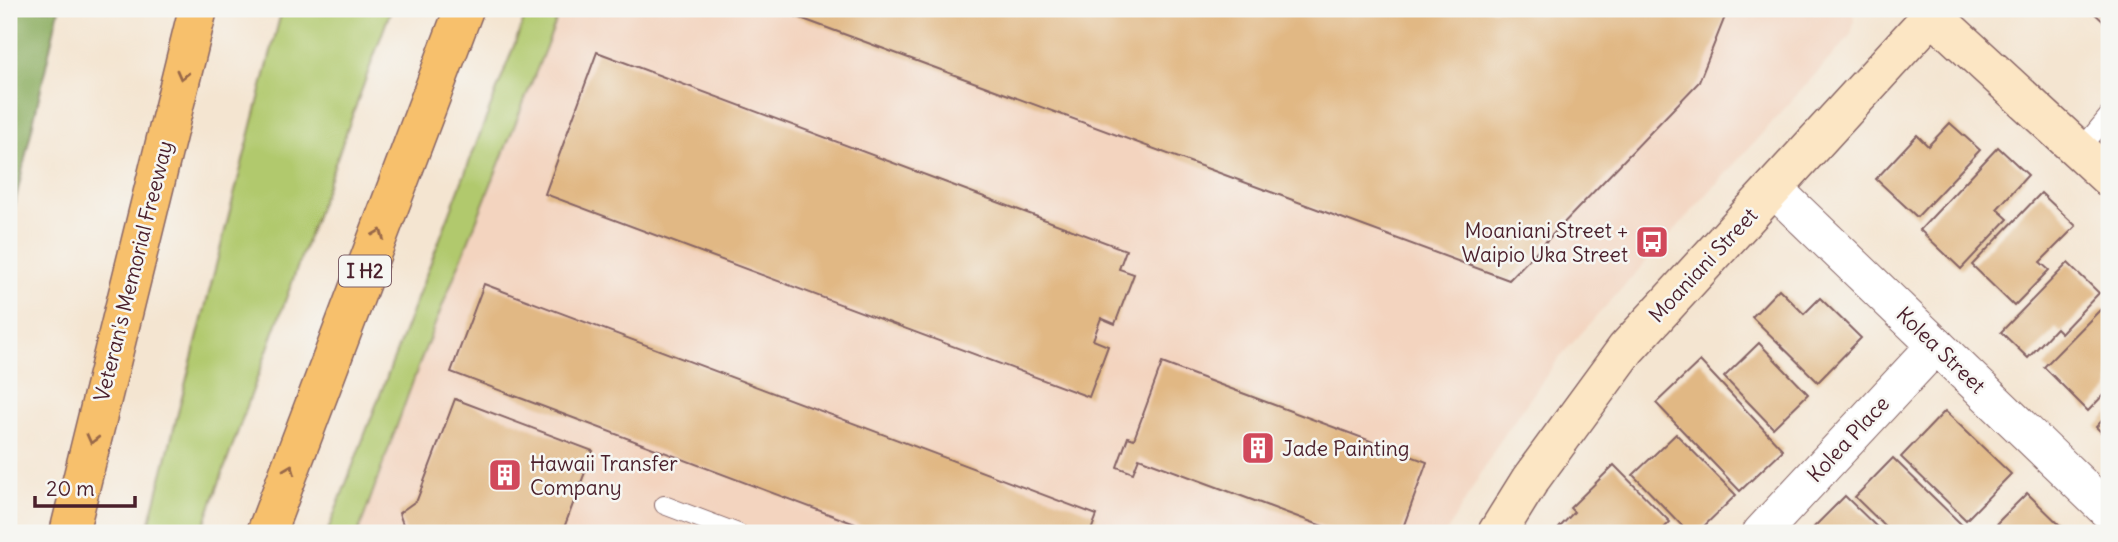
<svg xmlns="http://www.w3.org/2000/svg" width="2118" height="542" font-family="Delius,sans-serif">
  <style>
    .built { fill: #f3d4bf }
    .green { fill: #b1c96d; stroke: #7e744c; stroke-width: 2 }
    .forest { fill: #8cad60; stroke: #6b6646; stroke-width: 2 }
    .building { fill: #e1b884 }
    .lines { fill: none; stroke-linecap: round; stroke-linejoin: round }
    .lane-casing { stroke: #866465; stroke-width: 20 }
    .street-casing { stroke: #866465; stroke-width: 39 }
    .secondary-casing { stroke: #866465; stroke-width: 41 }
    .highway-casing { stroke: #866465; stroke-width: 41 }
    .lane { stroke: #fff; stroke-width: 18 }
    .street { stroke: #fff; stroke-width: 37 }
    .secondary { stroke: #fce6c4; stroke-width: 38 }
    .highway { stroke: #f7c06c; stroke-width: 38 }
    .oneway { stroke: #986748 }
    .labels { text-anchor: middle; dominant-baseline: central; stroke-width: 5; stroke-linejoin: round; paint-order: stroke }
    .shield { fill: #f6f6f2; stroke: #7e6067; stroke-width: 2 }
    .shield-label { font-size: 19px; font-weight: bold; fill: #4a1f2b }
    .poi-label { font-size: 21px; fill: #4a1f2b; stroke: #f6f6f2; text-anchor: start }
    .street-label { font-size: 21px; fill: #4a1f2b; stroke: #f6f6f2 }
  </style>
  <rect width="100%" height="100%" fill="#f6f6f2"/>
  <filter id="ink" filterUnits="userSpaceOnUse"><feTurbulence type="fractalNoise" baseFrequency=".0143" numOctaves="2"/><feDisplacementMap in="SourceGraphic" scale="14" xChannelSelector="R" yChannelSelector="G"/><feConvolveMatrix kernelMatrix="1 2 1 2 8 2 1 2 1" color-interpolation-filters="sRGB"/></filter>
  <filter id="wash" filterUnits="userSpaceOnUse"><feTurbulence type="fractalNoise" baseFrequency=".00686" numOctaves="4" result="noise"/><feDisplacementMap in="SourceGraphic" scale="28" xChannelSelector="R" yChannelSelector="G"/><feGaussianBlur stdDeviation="1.57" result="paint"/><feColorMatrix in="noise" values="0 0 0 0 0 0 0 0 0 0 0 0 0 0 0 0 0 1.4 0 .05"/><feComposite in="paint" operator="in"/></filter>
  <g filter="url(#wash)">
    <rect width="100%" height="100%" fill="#f4e5d1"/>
    <path class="built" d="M561,9h1291l2,12 -3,14 -293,324 -58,82 -54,92h-1088l62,-171z"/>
    <g class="green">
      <path d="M282,9h109l-190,524h-54z"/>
      <path d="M528,9h33l-141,353 -62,171h-31z"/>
    </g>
    <path class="forest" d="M9,9h50l-50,220z"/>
    <g id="blocks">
      <g class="building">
        <path d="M776,9h750l17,6 3,-6h182l-29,73 -190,198z"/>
        <path d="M2090,9h19v18z"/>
        <path d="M597,52l529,198 -7,19 15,5 -19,50 -14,-6 -8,22 15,6 -19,51 -544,-203z"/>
        <path d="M1950,123l30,27 -63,67 -41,-38 41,-44 11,11z"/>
        <path d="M1998,147l30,28 -31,34 11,10 -47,50 -41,-39z"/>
        <path d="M2041,193l35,33 -36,36 9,8 -35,36 -42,-41z"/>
        <path d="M2068,263l31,30 -38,40 -5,-5 -28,30 -27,-26z"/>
        <path d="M484,284l613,231 -7,18h-211l-428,-161z"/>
        <path d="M1779,289l25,25 16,-16 41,40 -43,44 -66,-65z"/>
        <path d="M2102,308l7,7v74l-21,22 -44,-44z"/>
        <path d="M1759,343l49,51 -35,34 -49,-51z"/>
        <path d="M1700,361l83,89 -43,41 -84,-88z"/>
        <path d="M1162,363l265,99 -26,71h-60l-202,-75 -6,15 -16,-6 11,-30 6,2z"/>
        <path d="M455,399l138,52 -31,82h-156l-7,-20 18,-13z"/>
        <path d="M1945,411l66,63 -45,46 -65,-63z"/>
        <path d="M2109,413v27l-13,-13z"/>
        <path d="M1676,434l60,61 -39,38h-8l-56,-58z"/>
        <path d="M1893,458l69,67 -8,8h-62l-37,-36z"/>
        <path d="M1614,465l56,57 -11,11h-95l-5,-5 15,-16 -4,-4z"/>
        <path d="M2027,493l41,40h-70l5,-5 -6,-5z"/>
        <path d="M1845,496l38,37h-63l-6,-6z"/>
      </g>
    </g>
  </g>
  <g filter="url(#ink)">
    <use href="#blocks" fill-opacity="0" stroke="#866465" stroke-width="2"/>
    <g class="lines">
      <defs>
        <g id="lane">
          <path d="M2080,150l29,-35"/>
          <path d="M664,505l74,28"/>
        </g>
        <g id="street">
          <path d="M1774,189l335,323"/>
          <path d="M1761,533l175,-188"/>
        </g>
        <g id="secondary">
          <path d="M1926,9l183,169"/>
          <path d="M1497,533l33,-53 96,-131 306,-334"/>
        </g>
        <g id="highway">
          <path d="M69,533l129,-524"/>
          <path d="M266,533l198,-524"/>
        </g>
      </defs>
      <use href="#lane" class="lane-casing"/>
      <use href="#street" class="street-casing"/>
      <use href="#secondary" class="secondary-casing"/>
      <use href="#highway" class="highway-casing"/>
      <use href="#lane" class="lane"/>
      <use href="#street" class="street"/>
      <use href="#secondary" class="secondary"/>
      <use href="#highway" class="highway"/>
    </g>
    <defs><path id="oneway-chevron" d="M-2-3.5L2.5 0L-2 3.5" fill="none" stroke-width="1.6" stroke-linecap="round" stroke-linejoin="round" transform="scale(1.75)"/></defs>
    <g class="oneway">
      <use href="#oneway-chevron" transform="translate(182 75) rotate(104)"/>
      <use href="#oneway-chevron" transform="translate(379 234) rotate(-69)"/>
      <use href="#oneway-chevron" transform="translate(92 439) rotate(104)"/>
      <use href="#oneway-chevron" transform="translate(290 469) rotate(-69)"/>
    </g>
  </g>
  <defs>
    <symbol id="bus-square" viewBox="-11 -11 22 22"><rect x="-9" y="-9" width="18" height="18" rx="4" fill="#d1495b" stroke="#f6f6f2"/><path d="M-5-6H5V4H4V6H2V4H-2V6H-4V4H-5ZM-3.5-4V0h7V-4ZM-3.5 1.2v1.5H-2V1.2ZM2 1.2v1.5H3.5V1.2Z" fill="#fff"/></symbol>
    <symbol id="building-square" viewBox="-11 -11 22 22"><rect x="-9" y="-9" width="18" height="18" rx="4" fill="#d1495b" stroke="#f6f6f2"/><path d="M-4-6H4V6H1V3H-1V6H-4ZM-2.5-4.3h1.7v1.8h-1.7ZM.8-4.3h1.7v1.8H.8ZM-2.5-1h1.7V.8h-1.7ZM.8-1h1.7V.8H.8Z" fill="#fff"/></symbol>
  </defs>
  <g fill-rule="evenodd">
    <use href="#bus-square" x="1633" y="223" width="38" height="38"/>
    <use href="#building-square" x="1239" y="429" width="38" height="38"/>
    <use href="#building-square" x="486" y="456" width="38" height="38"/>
  </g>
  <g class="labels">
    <rect class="shield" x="339" y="255.5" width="52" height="31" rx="5"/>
    <g class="shield-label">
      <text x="365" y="271">I H2</text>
    </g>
    <g class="poi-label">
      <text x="1628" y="230" text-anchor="end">Moaniani Street +<tspan x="1628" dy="24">Waipio Uka Street</tspan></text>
      <text x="1282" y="448">Jade Painting</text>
      <text x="530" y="463">Hawaii Transfer<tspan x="530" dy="24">Company</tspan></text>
    </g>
    <g class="street-label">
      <text transform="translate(1703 265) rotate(-47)">Moaniani Street</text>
      <text transform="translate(133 271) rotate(-76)">Veteran's Memorial Freeway</text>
      <text transform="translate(1941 350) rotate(44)">Kolea Street</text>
      <text transform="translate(1848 439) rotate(-47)">Kolea Place</text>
    </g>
  </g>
  <rect width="2118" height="542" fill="none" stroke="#f6f6f2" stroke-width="35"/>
  <path d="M35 496v10h100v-10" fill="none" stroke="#4a1f2b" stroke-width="3.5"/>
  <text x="46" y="496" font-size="21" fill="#4a1f2b" stroke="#f6f6f2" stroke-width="5" paint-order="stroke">20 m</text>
</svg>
